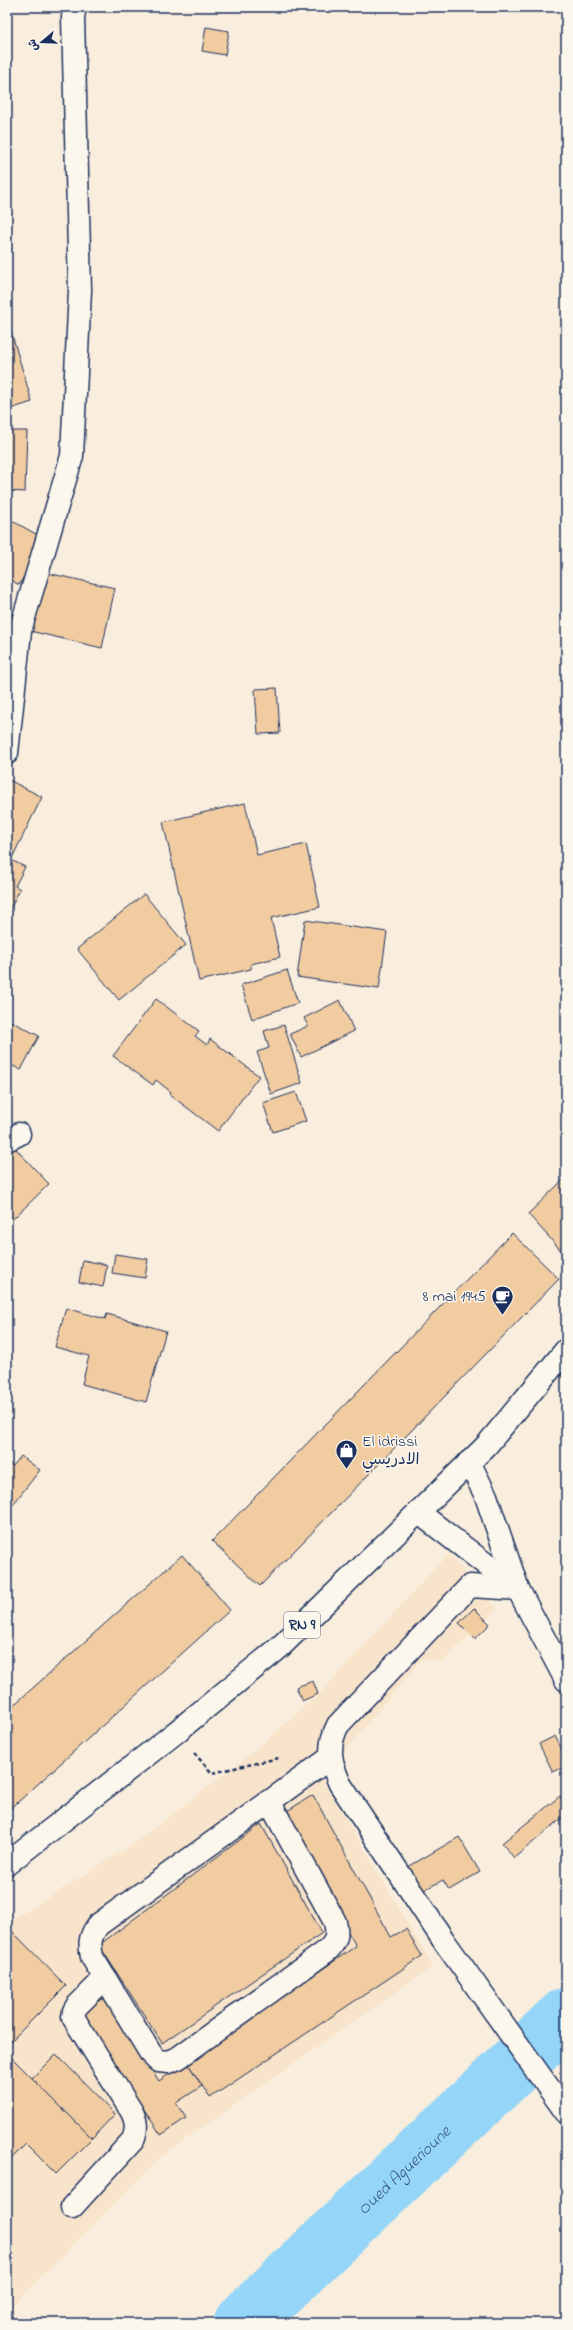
<svg xmlns="http://www.w3.org/2000/svg" width="573" height="2330" font-family="'Indie Flower','Playpen Sans Arabic',sans-serif">
  <style>
    .built { fill: #f7e4cb }
    .lines { fill: none; stroke-linecap: round; stroke-linejoin: round }
    .river { stroke: #95d5f7; stroke-width: 59 }
    .building { fill: #f1cca1; stroke: #1b2f5e }
    .minor-casing { stroke: #1b2f5e; stroke-width: 25 }
    .secondary-casing { stroke: #1b2f5e; stroke-width: 25 }
    .primary-casing { stroke: #1b2f5e; stroke-width: 25 }
    .path { stroke: #1b2f5e; stroke-width: 2.5; stroke-dasharray: 4 3; stroke-linecap: butt }
    .minor { stroke: #fbf7ec; stroke-width: 22 }
    .secondary { stroke: #fbf7ec; stroke-width: 22 }
    .primary { stroke: #fbf7ec; stroke-width: 22 }
    .labels { text-anchor: middle; dominant-baseline: central; stroke-width: 3; stroke-linejoin: round; paint-order: stroke }
    .shield { fill: #fbf7ec; stroke: #5e6b89; stroke-width: 1 }
    .shield-label { font-size: 15px; font-weight: bold; fill: #1b2f5e }
    .poi-label { font-size: 16px; fill: #1b2f5e; stroke: #fbf7ec; text-anchor: end }
    .water-label { font-size: 17px; font-style: italic; fill: #3a5884; stroke: #fbf7ec }
  </style>
  <rect width="100%" height="100%" fill="#f9eedd"/>
  <filter id="ink" filterUnits="userSpaceOnUse"><feTurbulence type="fractalNoise" baseFrequency=".025" numOctaves="2"/><feDisplacementMap in="SourceGraphic" scale="8" xChannelSelector="R" yChannelSelector="G"/><feConvolveMatrix kernelMatrix="1 2 1 2 8 2 1 2 1" color-interpolation-filters="sRGB"/></filter>
  <g filter="url(#ink)">
    <path class="built" d="M448,1554l49,55 -55,53 -21,-2 -99,118 111,188 -270,189 -156,156v-388l125,-78 120,-92 70,-62z"/>
    <g class="lines">
      <path class="river" id="s1" d="M243,2323l323,-306"/>
    </g>
    <g class="building">
      <path d="M206,27l23,4 -4,24 -23,-4z"/>
      <path d="M7,318l25,84 -25,8z"/>
      <path d="M7,431h20l-2,61 -18,-1z"/>
      <path d="M7,518l38,21 -26,46 -12,-7z"/>
      <path d="M43,572l72,16 -13,60 -72,-17z"/>
      <path d="M277,688l3,45 -22,1 -3,-45z"/>
      <path d="M7,779l35,18 -31,63 14,7 -10,19 5,3 -13,26z"/>
      <path d="M245,803l12,52 49,-11 14,63 -49,11 9,39 -29,7v5l-52,12 -36,-159z"/>
      <path d="M144,894l42,51 -67,55 -42,-51z"/>
      <path d="M305,920l82,12 -8,57 -82,-12z"/>
      <path d="M287,970l11,33 -46,16 -11,-34z"/>
      <path d="M156,999l43,32 -4,5 12,9 3,-6 49,37 -41,55 -49,-37 2,-2 -15,-12 -3,5 -40,-29z"/>
      <path d="M340,1000l14,31 -53,26 -11,-23 18,-8 -4,-8z"/>
      <path d="M7,1019l32,17 -18,34 -14,-7z"/>
      <path d="M284,1025l18,58 -31,11 -14,-42 12,-4 -5,-17z"/>
      <path d="M296,1092l10,29 -33,11 -10,-29z"/>
      <path d="M15,1148l34,36 -36,35 -6,-6v-57z"/>
      <path d="M566,1177v79l-38,-42z"/>
      <path d="M512,1233l47,46 -299,307 -48,-45z"/>
      <path d="M115,1254l33,5 -3,19 -33,-5z"/>
      <path d="M83,1260l24,5 -4,22 -24,-5z"/>
      <path d="M66,1308l39,11 2,-5 59,17 -20,71 -64,-18 7,-28 -34,-9z"/>
      <path d="M21,1456l19,14 -33,42v-50l6,4z"/>
      <path d="M182,1555l48,55 -223,202v-101z"/>
      <path d="M474,1608l16,16 -15,15 -16,-16z"/>
      <path d="M313,1681l5,13 -16,7 -6,-14z"/>
      <path d="M555,1736l11,21v9l-13,6 -14,-28z"/>
      <path d="M313,1795l78,142 15,-8 16,27 -212,142 -23,-36 169,-116 -74,-132z"/>
      <path d="M560,1796l6,8v11l-52,43 -12,-15z"/>
      <path d="M261,1824l61,109 -160,110 -63,-98z"/>
      <path d="M459,1837l21,35 -31,18 -6,-10 -21,11 -14,-24z"/>
      <path d="M11,1930l55,56 -59,59v-111z"/>
      <path d="M104,1998l55,83 28,-19 15,24 -26,17 10,15 -25,17 -80,-121z"/>
      <path d="M7,2053l85,85 -36,36 -30,-30 -19,19z"/>
      <path d="M56,2054l59,60 -23,24 -60,-60z"/>
    </g>
    <g class="lines">
      <defs>
        <g id="minor">
          <path d="M7,753l13,-122 52,-175 8,-166 -7,-273 2,-10"/>
          <path d="M7,1140l12,-6"/>
          <path d="M518,1589l-48,-3 -132,139c-11,21 -8,37 2,59l104,157 122,171"/>
          <path d="M269,1801l66,121c3,13 2,18 -7,28l-150,108 -9,4 -11,-1 -7,-7 -59,-97c-3,-14 -2,-21 6,-32l232,-167"/>
          <path d="M72,2207l61,-67c4,-11 4,-17 -1,-28l-59,-95 1,-6 3,-5 28,-28"/>
        </g>
        <g id="secondary">
          <path d="M469,1462l17,34 32,93 48,91"/>
          <path d="M418,1512l100,77"/>
        </g>
        <path id="primary" d="M7,1864l168,-131 105,-86 206,-201 80,-96"/>
      </defs>
      <use href="#minor" class="minor-casing"/>
      <use href="#secondary" class="secondary-casing"/>
      <use href="#primary" class="primary-casing"/>
      <path class="path" d="M194,1753l18,20 67,-15"/>
      <use href="#minor" class="minor"/>
      <use href="#secondary" class="secondary"/>
      <use href="#primary" class="primary"/>
    </g>
  </g>
  <defs>
    <symbol id="cafe-pin" viewBox="-11 -11 22 30"><path d="M0 17L-7.5 6A9.5 9.5 0 1 1 7.5 6Z" fill="#1b2f5e" stroke="#fbf7ec"/><path d="M-5.5-4.5H6V0H3Q3 3.5 0 3.5H-2.5Q-5.5 3.5-5.5 0ZM3-3.2v2h1.7v-2ZM-6 4.5H4V6H-6Z" fill="#fff"/></symbol>
    <symbol id="shop-pin" viewBox="-11 -11 22 30"><path d="M0 17L-7.5 6A9.5 9.5 0 1 1 7.5 6Z" fill="#1b2f5e" stroke="#fbf7ec"/><path d="M-5-2.5h2.3a2.7 3.5 0 0 1 5.4 0H5L5.5 6h-11ZM-1.5-2.5h3a1.5 2.3 0 0 0-3 0Z" fill="#fff"/></symbol>
  </defs>
  <g fill-rule="evenodd">
    <use href="#cafe-pin" x="490" y="1284" width="25" height="34"/>
    <use href="#shop-pin" x="334" y="1438" width="25" height="34"/>
  </g>
  <g class="labels">
    <rect class="shield" x="284" y="1612" width="36" height="26" rx="3"/>
    <g class="shield-label">
      <text x="302" y="1625">RN 9</text>
    </g>
    <g class="poi-label">
      <text x="486" y="1297">8 mai 1945</text>
      <text x="362" y="1442" text-anchor="start">El idrissi<tspan x="362" dy="18">الادريسي</tspan></text>
    </g>
    <g class="water-label">
      <text stroke="none"><textPath href="#s1" startOffset="222">Oued Aguerioune</textPath></text>
    </g>
  </g>
  <rect width="573" height="2330" fill="none" stroke="#fbf7ec" stroke-width="24"/>
  <rect x="12" y="12" width="549" height="2306" fill="none" stroke="#1b2f5e" stroke-width="1.5" filter="url(#ink)"/>
  <g transform="translate(42 42) rotate(251)" stroke="#fbf7ec" stroke-width="3" paint-order="stroke">
  <path d="M0-3L7 15L0 10L-7 15Z" fill="#1b2f5e"/>
  <text y="-6" font-size="11" font-weight="bold" text-anchor="middle" fill="#1b2f5e">ش</text>
  </g>
</svg>
